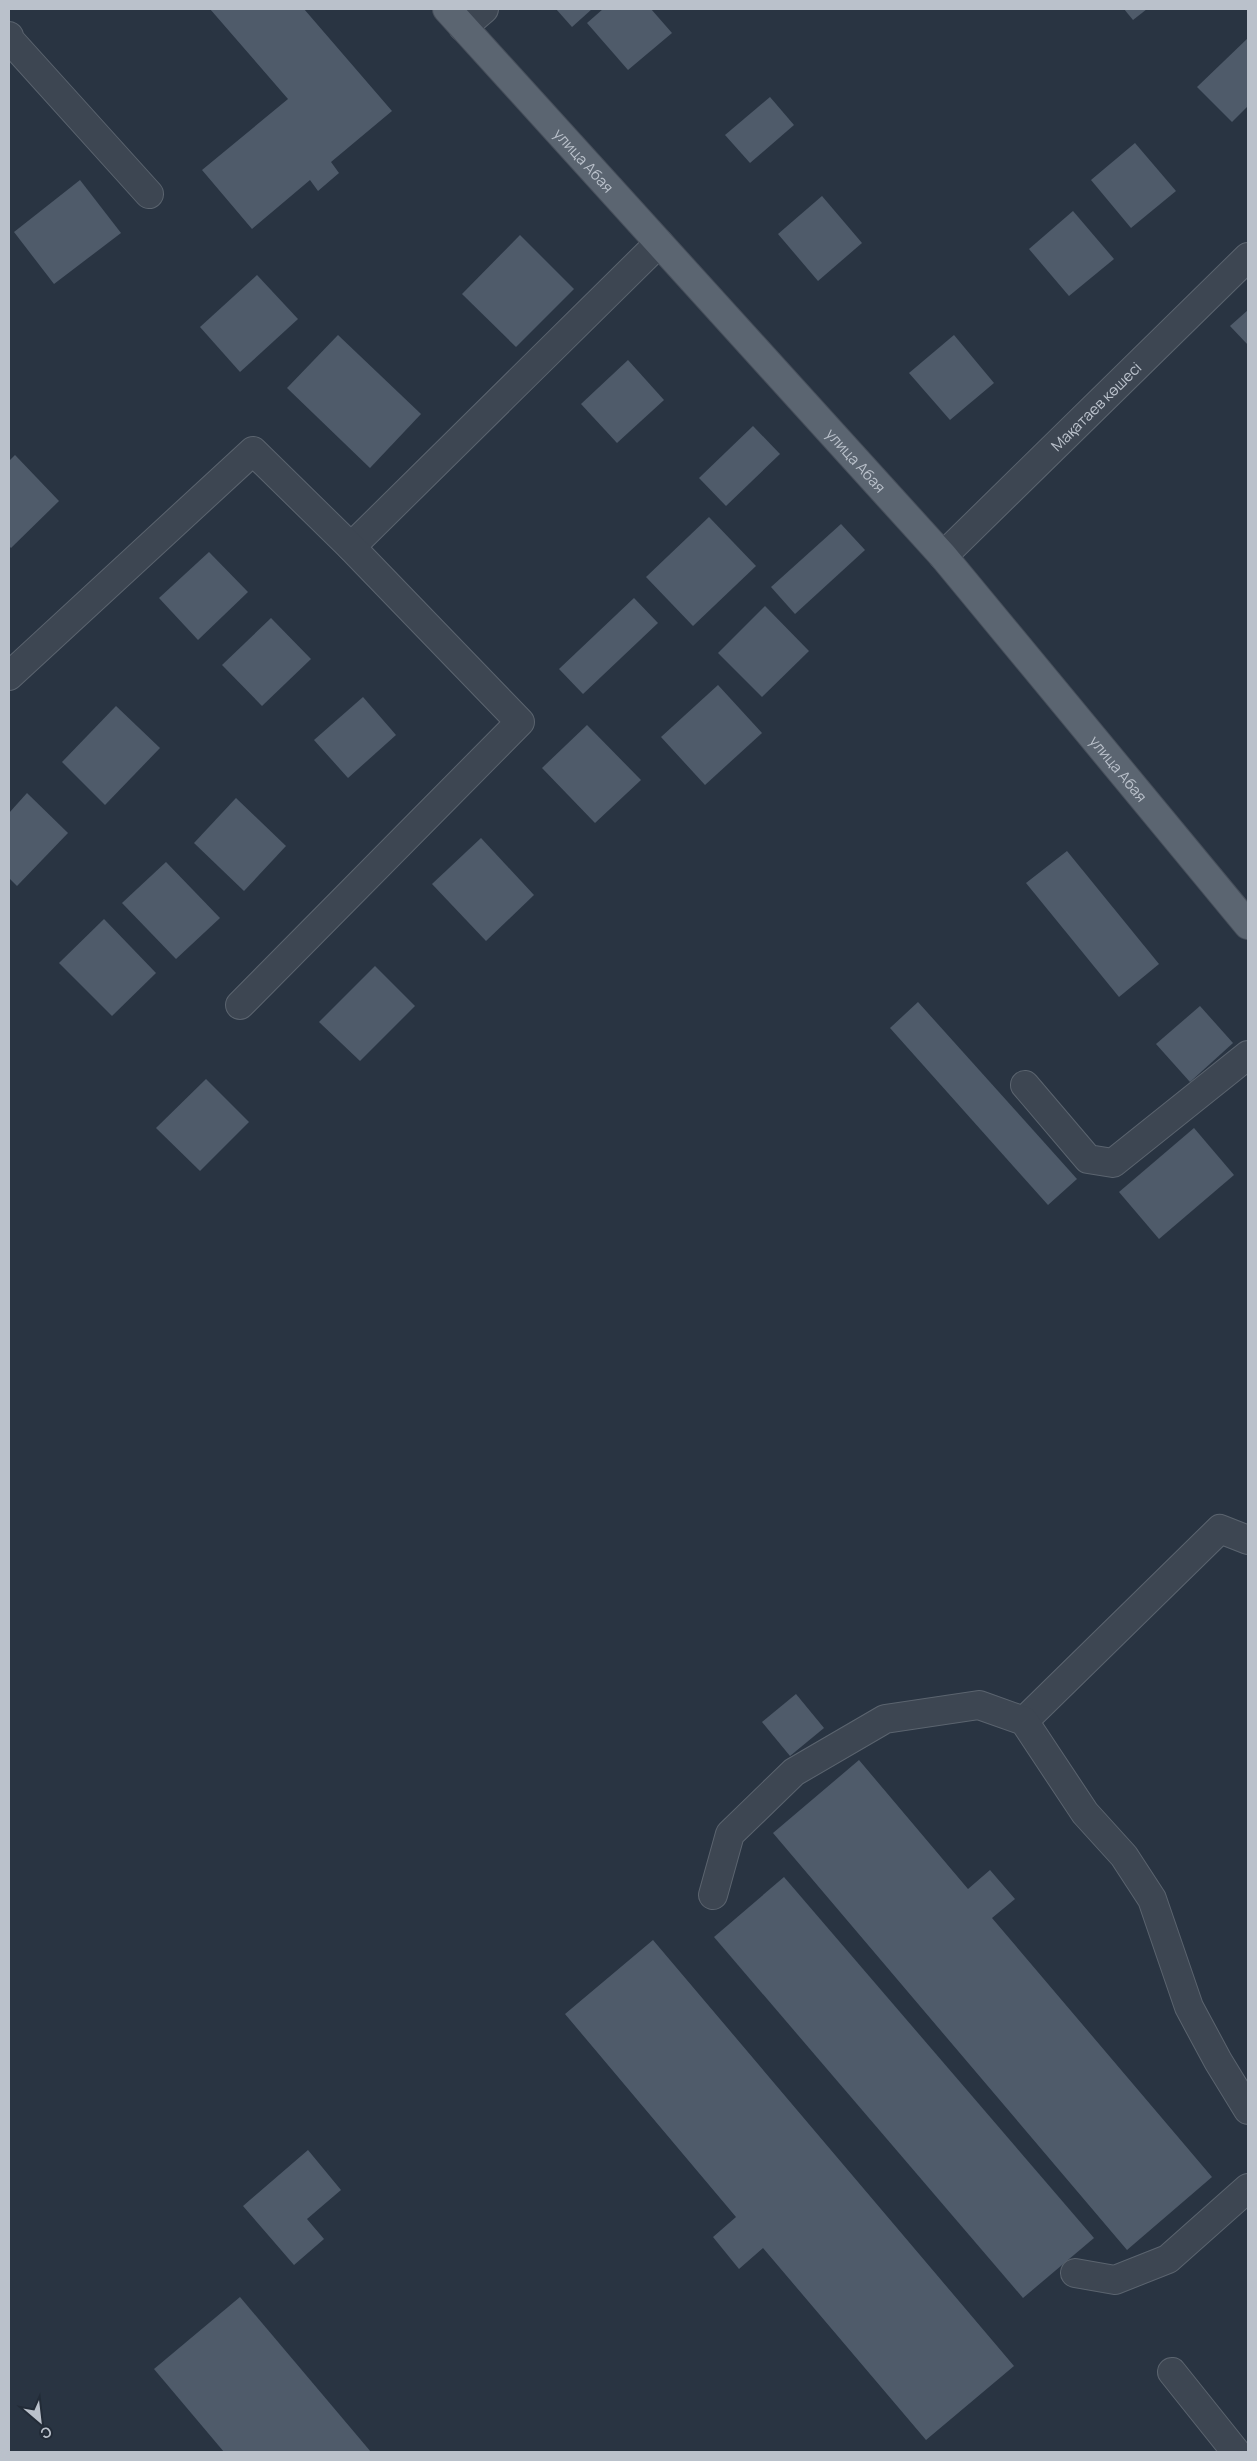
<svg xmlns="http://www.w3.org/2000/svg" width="1257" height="2461" font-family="Manrope,sans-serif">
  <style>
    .building { fill: #4f5b6a }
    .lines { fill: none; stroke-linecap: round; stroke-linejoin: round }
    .minor-casing { stroke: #5b646f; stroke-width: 30 }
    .major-casing { stroke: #474f5b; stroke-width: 30 }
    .minor { stroke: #3d4652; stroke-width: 28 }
    .major { stroke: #5b6571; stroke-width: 28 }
    .labels { text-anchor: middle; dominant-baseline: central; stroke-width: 4; stroke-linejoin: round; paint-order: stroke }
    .street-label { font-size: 15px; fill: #bac1cb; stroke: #222b37 }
  </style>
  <rect width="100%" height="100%" fill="#293442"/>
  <g class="building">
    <path d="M210,9h94l88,102 -61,51 8,11 -21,18 -8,-11 -58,49 -50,-59 86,-71z"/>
    <path d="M556,9h36l-20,18z"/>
    <path d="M603,9h48l21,24 -44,37 -41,-47z"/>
    <path d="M1124,9h23l-14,11z"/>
    <path d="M1248,38v68l-16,16 -35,-35z"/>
    <path d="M770,97l24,28 -44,38 -25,-28z"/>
    <path d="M1135,143l41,48 -45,37 -40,-48z"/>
    <path d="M80,180l41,53 -67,51 -40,-52z"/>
    <path d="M822,196l40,47 -44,38 -40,-47z"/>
    <path d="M1073,211l41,48 -45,37 -40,-47z"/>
    <path d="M520,235l54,54 -58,58 -54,-53z"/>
    <path d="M257,275l41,44 -58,53 -40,-45z"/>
    <path d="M1248,310v35l-18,-19z"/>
    <path d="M338,335l83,79 -51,54 -83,-80z"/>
    <path d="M954,335l40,48 -44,37 -41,-47z"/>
    <path d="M628,360l36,40 -47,43 -36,-39z"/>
    <path d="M753,426l27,28 -54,52 -27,-28z"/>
    <path d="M15,455l44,46 -48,47 -2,-2v-85z"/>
    <path d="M709,517l47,49 -63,60 -47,-49z"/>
    <path d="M841,524l24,26 -70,64 -24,-27z"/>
    <path d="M209,552l39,40 -50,48 -39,-42z"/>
    <path d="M634,598l24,25 -75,71 -24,-25z"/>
    <path d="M765,606l44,45 -47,46 -44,-44z"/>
    <path d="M271,618l40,41 -49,47 -40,-41z"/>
    <path d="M718,685l44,48 -57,52 -44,-48z"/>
    <path d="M363,697l33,38 -48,43 -34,-38z"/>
    <path d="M116,706l44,42 -55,57 -43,-43z"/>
    <path d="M587,725l54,55 -46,43 -53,-55z"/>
    <path d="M27,793l41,40 -51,53 -8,-8v-65z"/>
    <path d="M236,798l50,48 -42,45 -50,-48z"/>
    <path d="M481,838l53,57 -48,46 -54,-57z"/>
    <path d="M1067,851l92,113 -40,33 -93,-114z"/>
    <path d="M166,862l54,56 -44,41 -54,-56z"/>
    <path d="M104,919l52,54 -44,43 -53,-53z"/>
    <path d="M375,966l40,40 -55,55 -41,-39z"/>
    <path d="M918,1002l159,177 -29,26 -158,-177z"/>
    <path d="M1200,1006l33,37 -43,39 -34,-38z"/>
    <path d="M206,1079l43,43 -49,49 -44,-43z"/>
    <path d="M1194,1128l40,47 -75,64 -40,-47z"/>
    <path d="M796,1694l28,34 -34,28 -28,-34z"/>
    <path d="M859,1760l109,129 22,-19 25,29 -23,19 220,259 -85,73 -354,-417z"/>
    <path d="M784,1877l310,361 -71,60 -309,-361z"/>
    <path d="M653,1940l361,426 -88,74 -163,-192 -24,21 -26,-32 23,-20 -171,-203z"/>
    <path d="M308,2150l33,40 -34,29 17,20 -30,26 -51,-59z"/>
    <path d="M240,2297l131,155h-147l-70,-83z"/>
  </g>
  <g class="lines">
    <defs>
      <g id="minor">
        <path d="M463,27l21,-18"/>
        <path d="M9,36l1,4 139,154"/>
        <path d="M351,547l308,-304"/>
        <path id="s1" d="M943,556l305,-299"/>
        <path d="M9,676l244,-225 98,96 169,175 -280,283"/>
        <path d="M1025,1085l63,74 25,4 135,-108"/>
        <path d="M1024,1721l196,-192 28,11"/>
        <path d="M713,1895l17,-61 64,-62 91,-53 94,-14 45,16 61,92 39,43 28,43 37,108 29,54 30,49"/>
        <path d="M1075,2273l40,7 53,-21 80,-71"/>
        <path d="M1172,2372l64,80"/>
      </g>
      <g id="major">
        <path id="s2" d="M447,9l496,547 305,369"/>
      </g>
    </defs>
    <use href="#minor" class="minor-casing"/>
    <use href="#major" class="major-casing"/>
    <use href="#minor" class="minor"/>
    <use href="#major" class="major"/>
  </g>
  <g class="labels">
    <g class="street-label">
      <text stroke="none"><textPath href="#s2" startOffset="204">улица Абая</textPath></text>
      <text stroke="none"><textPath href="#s1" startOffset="214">Мақатаев көшесі</textPath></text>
      <text stroke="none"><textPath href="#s2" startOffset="609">улица Абая</textPath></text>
      <text stroke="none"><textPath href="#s2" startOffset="1014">улица Абая</textPath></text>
    </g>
  </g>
  <rect width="1257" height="2461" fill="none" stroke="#bac1cb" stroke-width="20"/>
  <g transform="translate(40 2421) rotate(152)" stroke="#222b37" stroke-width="4" paint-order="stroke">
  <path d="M0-4L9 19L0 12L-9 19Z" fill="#bac1cb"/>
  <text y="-8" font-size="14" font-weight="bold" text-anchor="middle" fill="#bac1cb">С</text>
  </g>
</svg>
